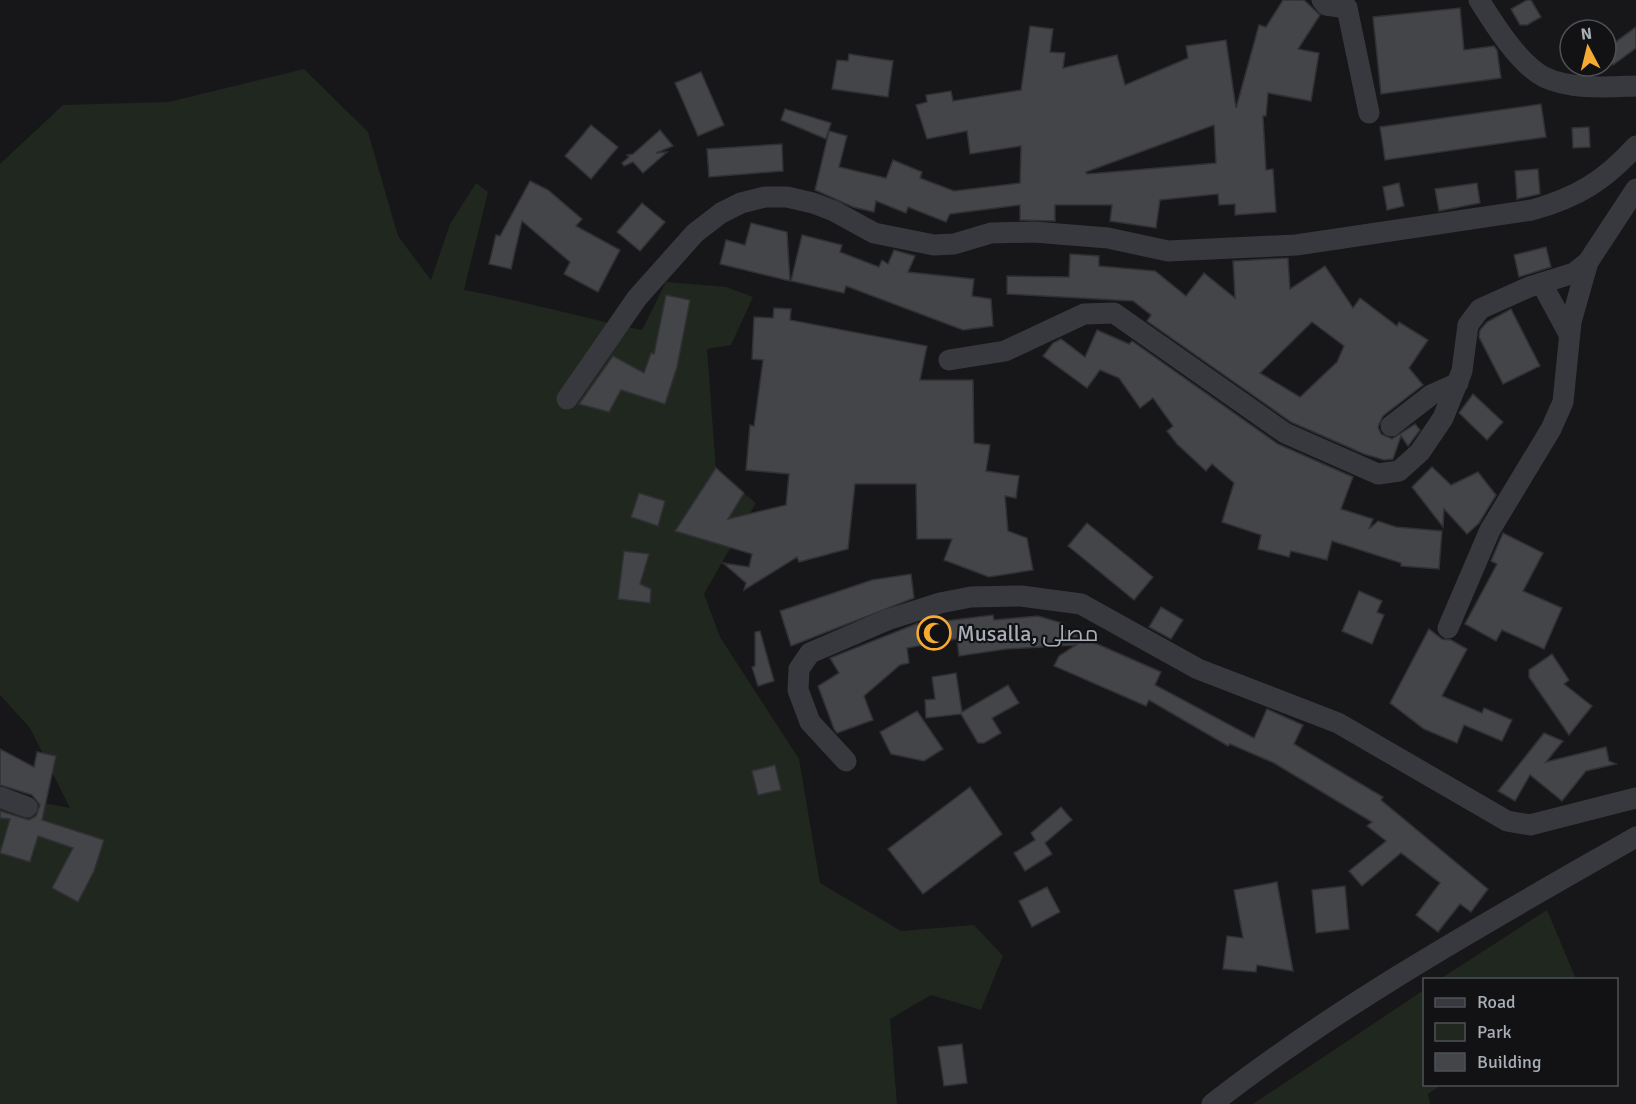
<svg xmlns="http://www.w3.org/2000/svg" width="1636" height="1104" font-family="Signika,Cairo,sans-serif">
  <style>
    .green { fill: #1f271f }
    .building { fill: #434549; stroke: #313135; stroke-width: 1.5; fill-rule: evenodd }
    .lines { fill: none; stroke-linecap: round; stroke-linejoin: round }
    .street { stroke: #38393e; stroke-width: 21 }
    .labels { text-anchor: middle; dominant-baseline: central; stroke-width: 4.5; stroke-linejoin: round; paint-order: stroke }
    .poi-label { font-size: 22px; fill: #a9afb9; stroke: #121214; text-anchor: start }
  </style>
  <rect width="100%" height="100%" fill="#171719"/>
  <g class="green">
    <path d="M304,69l64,63 30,104 33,44 19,-56 26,-41 12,9 -24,98c60,11 118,28 178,40l24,-48 60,5 27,10 -22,48 -24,4 9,122 40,32 -52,91 16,43 79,122 21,124 81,48 73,-6 29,31 -22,54 -50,-15 -41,24 7,85h-897v-303l23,-2 47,9 -40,-80 -30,-33v-531l63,-59 106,-3z"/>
    <path d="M1547,910l29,69h-136z"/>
    <path d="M1424,990v94l17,1 -13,9 2,10h-177z"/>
  </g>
  <g class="building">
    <path d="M1283,0h21l16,15 -22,34 21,4 -8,48 -43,-8 -2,23h-3l3,54 7,-1 3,43 -41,3v-11l-16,1 -1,-11 -58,6 -4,28 -46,-7 2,-16h-57v16l-35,-1v-15l-70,9 -4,8 -38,-15 -2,6 -30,-12 -2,11 -21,-5 -38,-17 14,-59 18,5 -8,31 47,11 7,-18 29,12 -2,6 34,13 66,-8 1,-37 -51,8 -3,-23 -40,8 -11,-34 11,-3 -1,-7 25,-4 2,10 68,-11 9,-64 23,3 -3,23 15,1 -2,15 54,-13 8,30 63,-27 -2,-12 40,-6 10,68 23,-83 7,2zM1214,125l2,38 -129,11 -1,-2z"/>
    <path d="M1527,0h4l10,17 -14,8h-7l-9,-16z"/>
    <path d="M1460,8l4,42 30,-4 3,4 4,28 -120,16 -8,-77z"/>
    <path d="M1636,27v21l-23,17 -7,-10v-6z"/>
    <path d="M849,54l44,7 -5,36 -56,-8 5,-29 11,1z"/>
    <path d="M701,72l23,53 -26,11 -23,-53z"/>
    <path d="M1541,104l5,33 -161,23 -5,-33z"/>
    <path d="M785,109l46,14 -5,16 -45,-19z"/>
    <path d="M591,125l27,22 -27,32 -26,-23z"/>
    <path d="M1589,127l1,20 -17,1 -1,-20z"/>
    <path d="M660,130l13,16 -17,7 11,-1 -24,21 -10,-11 -9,4 -2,-3 7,-6 -2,-2 6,-1z"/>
    <path d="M782,144l1,27 -74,6 -2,-28z"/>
    <path d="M1538,169l2,25 -23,5 -2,-28z"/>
    <path d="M530,181l18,9 34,29 -6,7 44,24 -22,42 -34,-18 6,-12 -48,-41 -11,48 -22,-5 7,-29 4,1z"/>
    <path d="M1399,183l5,23 -17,4 -4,-23z"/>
    <path d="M1477,183l3,20 -41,8 -4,-22z"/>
    <path d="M642,203l23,19 -25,29 -23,-19z"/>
    <path d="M751,223l36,9 3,49 -70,-17 6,-24 19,5z"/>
    <path d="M802,235l40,10 -2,7 39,15 3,-7 6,4 6,-14 21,6 -7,16 66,7 -2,17 19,3 2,27 -30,4 -117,-44 -2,7 -53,-12z"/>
    <path d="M1546,247l5,20 -32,10 -5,-22z"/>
    <path d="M1070,254l29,2v10l56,5 31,25 18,-23 31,25 -2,-37 55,-3 2,31 35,-23 28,42 7,-10 37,28 2,-4 29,18 -19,28 14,17 -40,31 -5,11 3,7 11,5 23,-15 5,6 -12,16 -7,-10 -8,23 -9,1 -20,-6 -73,-32 -144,-101 4,-6 -18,-14 -126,-7v-18l62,1zM1312,322l32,24 -7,16 -37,35 -40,-24z"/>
    <path d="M666,295l24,5 -13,67 -12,37 -44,-14 -12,22 -30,-8 34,-48 31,17 7,-20 3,1z"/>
    <path d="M774,308l17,1 -1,11 137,26 -7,34h53l1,63 16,2 -4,26 33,5 -3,22 -11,-2 3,35 19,7 6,32 -44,7 -45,-17 8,-21h-35l-1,-55h-61l-7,65 -49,13 -2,-5 -53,33 2,-7 -23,-20 26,4 3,-13 -77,-23 41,-63 28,25 -16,26 58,-14 3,-31 -43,-4 4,-45 4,1 9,-66 -11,-1 2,-42 19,1z"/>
    <path d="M1511,309l29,57 -37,18 -24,-47 1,-7 7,-8z"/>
    <path d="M1097,330l32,14 3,-3 146,103 75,33 -12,32 32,10 -4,10 9,-8 18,6 46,4 -3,38 -38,-3v-3l-69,-22 -5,19 -36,-9 -2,6 -31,-8 3,-14 -39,-13 12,-39 -22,-19 -6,7 -29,-27 -10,-13 6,-5 -20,-28 -13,10 -21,-30 -19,-8 -13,18 -44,-32 10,-13 8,-4 24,18z"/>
    <path d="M1473,394l30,28 -16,18 -28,-27z"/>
    <path d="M1432,467l19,18 27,-13 18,23 -17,28 -12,11 -23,-25 -1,18 -31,-40z"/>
    <path d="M639,493l26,8 -7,25 -27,-9z"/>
    <path d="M1087,523l66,54 -19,23 -66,-54z"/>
    <path d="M1503,533l40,20 -20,38 39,17 -18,41 -42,-19 -6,11 -31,-17 32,-60 -6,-3z"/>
    <path d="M624,551l25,3 -9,30 11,5 -1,14 -32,-4z"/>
    <path d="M911,574l3,24 -123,48 -11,-35 92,-31z"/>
    <path d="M1359,591l23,10 -5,11 7,3 -12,29 -30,-13z"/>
    <path d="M1161,607l22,13 -12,19 -22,-12z"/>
    <path d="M993,615l1,5 44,-4 27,8 -2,5 98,43 -6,13 99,53 13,-29 36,16 -9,19 89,53 -2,3 107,89 -17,23 -11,-8 -22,28 -22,-17 24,-32 -39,-30 -39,33 -13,-15 37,-30 -19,-15 5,-4 -98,-59 -44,-19 -2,2 -79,-46 -3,6 -92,-40 5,-10 17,-11 -69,4 -48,7 -2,-17 -50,9 2,15 -9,2 -36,31 9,24 -36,13 -3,-4 -16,-43 21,-13 -9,-15 88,-35 1,6 2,-5z"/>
    <path d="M1429,629l13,10 9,1 16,9 -25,47 40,17 2,-5 28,12 -10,21 -38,-16 -7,18 -33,-14 -34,-26z"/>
    <path d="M760,631l14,50 -16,5 -6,-19 3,-1v-34z"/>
    <path d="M1552,654l17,26 -5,4 28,22 -23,29 -40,-58v-7z"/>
    <path d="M956,673l6,39 46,-27 11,18 -27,15 9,15 -17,10h-6l-17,-29 -35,4 -1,-18 10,-1 -3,-22z"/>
    <path d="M917,711l26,38 -19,12 -33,-7 -11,-22z"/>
    <path d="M1544,733l19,8 -17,21 60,-15 3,14 7,3 -30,7 -24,30 -32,-26 -15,26 -17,-10z"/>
    <path d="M0,749l34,18 3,-15 19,4 -14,64 62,20 -10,31 -16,31 -26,-14 21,-40 -35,-12 -8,26 -30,-9 10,-34 -10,-1v-7l29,9 7,-4 4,-11 -8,-10 -32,-10z"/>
    <path d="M775,765l6,25 -23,5 -6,-24z"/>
    <path d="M970,787l32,47 -79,60 -35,-45z"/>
    <path d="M1061,807l11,13 -27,23 7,11 -27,17 -11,-18 21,-13 -4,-7z"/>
    <path d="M1277,882l16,89 -36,-6 -1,7 -33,-3 4,-33 16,2 -9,-48z"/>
    <path d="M1345,886l4,43 -33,4 -4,-43z"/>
    <path d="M1047,887l13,25 -28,15 -13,-26z"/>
    <path d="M962,1044l5,39 -23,3 -6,-39z"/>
  </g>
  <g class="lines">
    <g class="street">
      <path d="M1322,0l4,5 21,3 22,105"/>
      <path d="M1479,0c15,24 40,64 65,77 27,13 64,10 92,9"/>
      <path d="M1542,284l27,50"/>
      <path d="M949,360l56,-9 79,-37 30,-1 171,120 93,41 21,-3 21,-19 23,-34 19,-47 6,-46 12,-16 49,-22 45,-14 14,-11 48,-73"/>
      <path d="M567,399l70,-101 58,-65 26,-20 20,-10 24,-6h22l26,6 21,8 40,22 60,12 20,-1 37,-11 43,-1 74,6 60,13 128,-6 236,-35c46,-13 72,-29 104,-64"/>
      <path d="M1391,426l40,-31 27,-12"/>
      <path d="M1448,628l42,-98 61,-101 12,-27 8,-80 17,-60"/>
      <path d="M846,761l-36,-39 -12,-32 1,-21 11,-16 77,-33 53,-17 31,-6 50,-1 60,8 117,65 140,54 169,98 23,4 106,-27"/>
      <path d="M0,797l27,10"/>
      <path d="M1212,1104c132,-103 279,-184 424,-267"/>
    </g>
  </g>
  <defs>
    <symbol id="mosque-ring" viewBox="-11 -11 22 22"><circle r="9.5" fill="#121214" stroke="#f7aa31" stroke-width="1.5"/><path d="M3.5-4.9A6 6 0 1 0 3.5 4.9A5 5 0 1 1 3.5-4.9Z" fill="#f7aa31"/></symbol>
  </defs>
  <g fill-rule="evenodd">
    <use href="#mosque-ring" x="915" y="614" width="38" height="38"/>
  </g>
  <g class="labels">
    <g class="poi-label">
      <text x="957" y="633">Musalla, مصلى</text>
    </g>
  </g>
  <rect x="1423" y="978" width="195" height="108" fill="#121214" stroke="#4e5156" stroke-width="1.5"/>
  <rect x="1435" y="998" width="30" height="9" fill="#38393e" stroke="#4e5156" stroke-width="1.5"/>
  <text x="1477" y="1008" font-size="18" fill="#a9afb9">Road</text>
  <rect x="1435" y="1023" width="30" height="18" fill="#1f271f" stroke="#4e5156" stroke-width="1.5"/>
  <text x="1477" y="1038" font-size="18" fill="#a9afb9">Park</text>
  <rect x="1435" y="1053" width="30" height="18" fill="#434549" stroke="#4e5156" stroke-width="1.5"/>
  <text x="1477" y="1068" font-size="18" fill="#a9afb9">Building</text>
  <g transform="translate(1588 48) rotate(353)"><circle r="28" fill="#121214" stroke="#4e5156" stroke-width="1.5"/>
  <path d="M0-4.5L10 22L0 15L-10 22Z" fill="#f7aa31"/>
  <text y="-9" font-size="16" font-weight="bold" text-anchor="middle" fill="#a9afb9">N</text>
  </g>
</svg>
